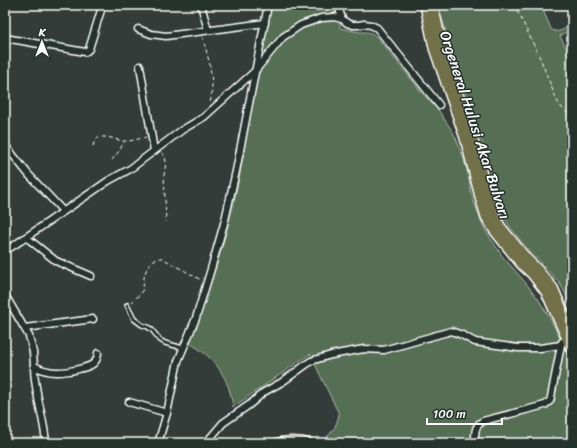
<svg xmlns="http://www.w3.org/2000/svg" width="577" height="448" font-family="Sriracha,sans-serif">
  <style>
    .green { fill: #576e52; stroke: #abb6a8 }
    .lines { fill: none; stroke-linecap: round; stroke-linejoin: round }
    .service-casing { stroke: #fff; stroke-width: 6 }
    .minor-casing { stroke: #fff; stroke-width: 9 }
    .primary-casing { stroke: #fff; stroke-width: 12 }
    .path { stroke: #fff; stroke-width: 1; stroke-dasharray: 4 3; stroke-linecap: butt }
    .service { stroke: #26332d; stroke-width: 3 }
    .minor { stroke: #26332d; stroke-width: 6 }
    .primary { stroke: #71704a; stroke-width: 9 }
    .labels { text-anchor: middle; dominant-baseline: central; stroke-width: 3; stroke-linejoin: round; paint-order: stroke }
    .street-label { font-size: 15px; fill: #fff; stroke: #26332d }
  </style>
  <rect width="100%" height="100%" fill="#333c38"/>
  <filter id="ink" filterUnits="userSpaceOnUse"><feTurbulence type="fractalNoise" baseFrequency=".025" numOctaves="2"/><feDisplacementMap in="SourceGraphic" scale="8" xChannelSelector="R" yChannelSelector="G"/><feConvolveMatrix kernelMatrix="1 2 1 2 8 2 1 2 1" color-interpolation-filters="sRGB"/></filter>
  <g filter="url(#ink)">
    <g class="green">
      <path d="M267,5h72l1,23c6,1 13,3 19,4 8,0 11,-1 18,5l47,58 15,16 12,18 5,9 7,19 5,17 3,18 3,10 8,21 5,10 16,24 22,25 14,18 12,20 15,31 6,8v84h-254c12,-6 19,-16 21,-29l-29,-60 -77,53c-4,-30 -18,-50 -44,-64 22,-55 39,-111 51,-169z"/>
      <path d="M438,5h103l10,24c8,6 14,-1 21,-6v6l-12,7 12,23v252l-7,-18 -6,-11 -34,-36 -15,-19 -11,-18 -7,-21 -3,-19 -5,-20 -30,-91z"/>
    </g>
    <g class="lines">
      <defs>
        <path id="service" d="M127,305l7,14 8,6 6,2 4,3 8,10 5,3 18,5"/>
        <g id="minor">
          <path d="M201,5l7,25"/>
          <path d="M338,5l4,14"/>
          <path d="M138,29l13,5 15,2 99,-13"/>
          <path d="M5,38l80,14 2,-1 2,-2 13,-42 -1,-2"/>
          <path d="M140,66l14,85"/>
          <path d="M5,145l24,30 34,36"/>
          <path d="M26,237l30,24 35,15"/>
          <path d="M5,251l11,-7 92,-63 22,-12 52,-39 22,-13 51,-46 28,-34 18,-12 20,-7 13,-1 8,2 5,4 6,2h6l5,-1 7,1 6,3 62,77"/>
          <path d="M5,295l24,41 4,16 1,14c15,8 29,7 45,3 11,-3 18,-4 19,-16"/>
          <path d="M25,328l68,-9"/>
          <path d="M34,366c0,26 10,51 12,77"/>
          <path d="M129,402l38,11"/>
          <path d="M158,443l9,-30 11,-52 18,-43 15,-49 14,-49 11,-49 32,-166"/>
          <path d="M206,443l17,-20 26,-18 15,-13 18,-10 29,-21 20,-6 33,-6 20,1 67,-19 11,4 13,7 43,6h22l21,-3"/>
          <path d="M273,443c13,-4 25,-4 39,0"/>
          <path d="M475,443c0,-9 -1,-17 8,-22l62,-16 5,-4 1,-4 10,-52 1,-3"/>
        </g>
        <g id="primary">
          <path d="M425,5l9,43 31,90 15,59 6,20 8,13 27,34 11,10 14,18 26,58"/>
          <path d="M433,5l9,41 30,90 15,58 7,19 6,13 27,33 10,10 16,19 19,44"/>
        </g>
      </defs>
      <use href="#service" class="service-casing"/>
      <use href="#minor" class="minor-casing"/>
      <use href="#primary" class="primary-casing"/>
      <g class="path">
        <path d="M513,5l7,11 20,42 17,43 5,7 10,9"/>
        <path d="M202,36c7,23 13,44 8,68"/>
        <path d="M93,146l2,-6c9,-7 19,0 29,1 5,1 17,-3 23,-4"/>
        <path d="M162,152l3,5 1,5 -2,13 2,47"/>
        <path d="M112,160l7,-9 5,-9"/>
        <path d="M131,303c4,-4 8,-7 11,-12 2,-4 1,-9 2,-13 1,-9 8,-21 18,-20l39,22"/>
      </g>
      <use href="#service" class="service"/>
      <use href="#minor" class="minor"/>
      <use href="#primary" class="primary"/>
    </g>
  </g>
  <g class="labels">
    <g class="street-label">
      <text transform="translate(475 125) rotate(72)">Orgeneral Hulusi Akar Bulvarı</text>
    </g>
  </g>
  <rect width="577" height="448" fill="none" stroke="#26332d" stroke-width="20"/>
  <rect x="10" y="10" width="557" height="428" fill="none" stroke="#fff" stroke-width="1.5" filter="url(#ink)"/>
  <g transform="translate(42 42)" stroke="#26332d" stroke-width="3" paint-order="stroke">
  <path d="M0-3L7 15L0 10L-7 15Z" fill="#ffffff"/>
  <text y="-6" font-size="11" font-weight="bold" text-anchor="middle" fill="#ffffff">K</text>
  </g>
  <path d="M427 418v6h75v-6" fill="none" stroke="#ffffff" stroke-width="2"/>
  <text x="433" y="418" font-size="12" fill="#ffffff" stroke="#26332d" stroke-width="3" paint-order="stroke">100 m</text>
</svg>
